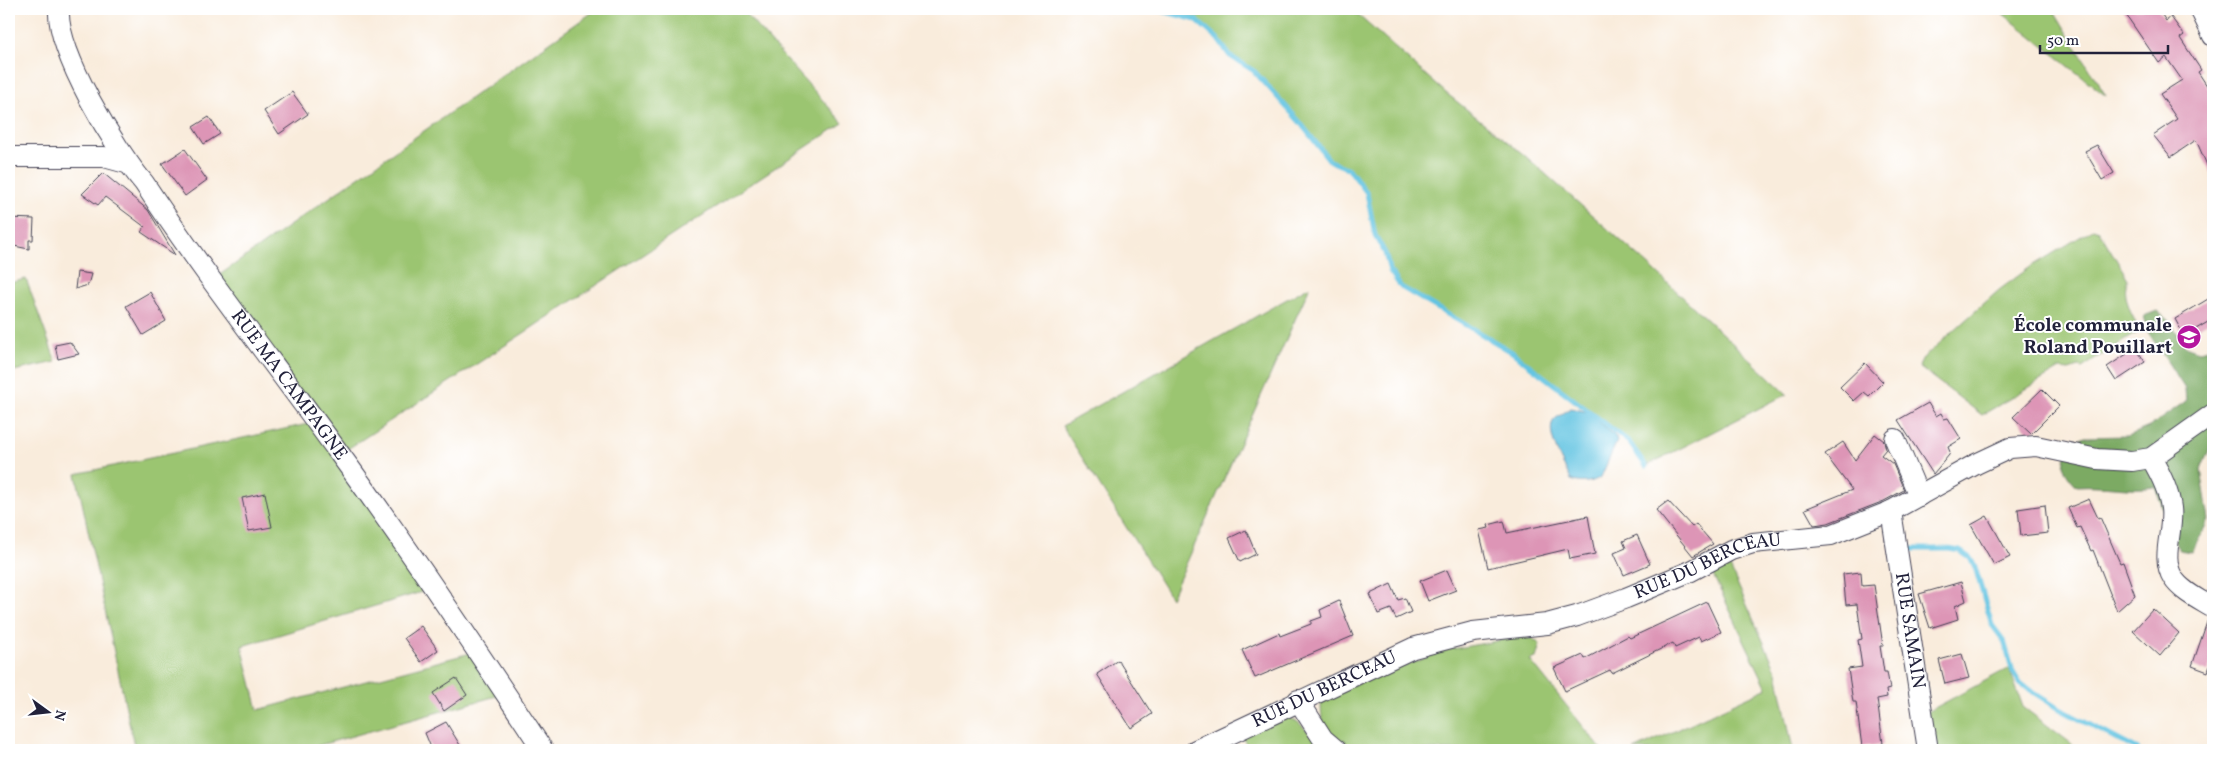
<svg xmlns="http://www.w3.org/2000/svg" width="2222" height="759" font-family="Vollkorn,serif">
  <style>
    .green { fill: #9bc571; stroke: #5e7456 }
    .forest { fill: #7caa63; stroke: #4f664f }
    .water { fill: #64c4e2; stroke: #43738e }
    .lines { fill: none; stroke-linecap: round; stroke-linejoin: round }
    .stream { stroke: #64c4e2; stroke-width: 5 }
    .building { fill: #dd95b6 }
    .minor-casing { stroke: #424053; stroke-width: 22 }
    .minor { stroke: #fff; stroke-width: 20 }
    .labels { text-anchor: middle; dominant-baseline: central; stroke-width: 4; stroke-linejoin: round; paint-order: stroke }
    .poi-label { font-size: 19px; font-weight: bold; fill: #22223b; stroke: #fff; text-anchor: end }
    .street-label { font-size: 19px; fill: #22223b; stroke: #fff }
  </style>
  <rect width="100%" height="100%" fill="#fff"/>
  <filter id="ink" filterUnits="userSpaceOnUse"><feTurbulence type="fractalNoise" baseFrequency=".02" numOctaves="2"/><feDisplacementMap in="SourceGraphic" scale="10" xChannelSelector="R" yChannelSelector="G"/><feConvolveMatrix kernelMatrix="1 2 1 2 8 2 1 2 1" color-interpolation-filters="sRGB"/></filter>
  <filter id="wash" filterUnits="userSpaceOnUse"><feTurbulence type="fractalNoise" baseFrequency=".0096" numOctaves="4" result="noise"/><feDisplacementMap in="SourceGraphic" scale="20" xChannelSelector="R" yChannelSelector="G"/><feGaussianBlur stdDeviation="1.12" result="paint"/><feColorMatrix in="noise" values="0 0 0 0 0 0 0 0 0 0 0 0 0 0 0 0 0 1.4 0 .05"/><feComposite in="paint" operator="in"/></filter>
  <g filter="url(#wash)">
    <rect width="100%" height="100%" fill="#f9ecdc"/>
    <g class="green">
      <path d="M597,9h144l102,114 -503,331 95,134 -193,58 16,64 220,-59 27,41 -12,5 -191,53h-167l-59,-276 241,-52 -106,-141z"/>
      <path d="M1155,9h196l95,84 77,61 121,107 143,133 -141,72 -18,-24 -116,-90 -111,-65 -11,-16 -5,-18 -10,-18 -8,-42 -18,-24 -19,-8 -31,-40 -45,-49 -24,-16 -13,-18 -21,-18z"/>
      <path d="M1997,9h56l53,87z"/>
      <path d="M2093,229l6,2 29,48c-8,16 5,36 11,52l-57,37 -4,-1 -9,3 -9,-1 -78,46 -63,-48 3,-8 77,-69 30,-22z"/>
      <path d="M26,279l30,83 -47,10v-89z"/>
      <path d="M1310,286l-139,312 -109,-172z"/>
      <path d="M1728,563l49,109 16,78h-159l133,-62 -55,-115z"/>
      <path d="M1513,638h19l8,6 -4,14 -6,2 72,90h-251c-23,-14 -33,-25 -29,-54l125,-46z"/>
      <path d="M2009,668l14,39 53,40 -2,3h-141l-6,-38z"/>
      <path d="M1284,715l14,7 30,28h-77l-11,-15z"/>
    </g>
    <path class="forest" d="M2157,311l12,9 16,26 14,5 14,-3v92l-12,30 8,50 -18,32 -12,-2 -24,-63c-26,4 -51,-3 -78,-1 -17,-18 -15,-21 -5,-43l13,-6 42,-1 22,-9 37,-26 -1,-12 -37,-57 -4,-16z"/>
    <path class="water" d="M1570,408l18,4 27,24 2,5 -16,36c-9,6 -21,7 -30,3 -6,-13 -27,-47 -17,-60 4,-4 12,-8 16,-12z"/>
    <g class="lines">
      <g class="stream">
        <path d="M1155,9l41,11 21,18 13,18 24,15 45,50 31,40 19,8 18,24 8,42 10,18 5,18 11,16 111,65 117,90 17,24"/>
        <path d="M1908,549h41l11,2 10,7 5,9 17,58 12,16 9,31 6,10 12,9 27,17 80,42"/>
      </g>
    </g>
    <g id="blocks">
      <g class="building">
        <path d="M2122,9h36l8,12 5,-4 13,18 -4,3 21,32 -3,2 15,23v84l-17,-39 -25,17 -18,-22 24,-16 -17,-25 22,-14 -16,-23 -7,6z"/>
        <path d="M292,92l16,22 -29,20 -15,-23z"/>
        <path d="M209,117l11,17 -16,10 -11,-17z"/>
        <path d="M2097,145l17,28 -12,7 -17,-29z"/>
        <path d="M185,149l22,31 -22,16 -23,-32z"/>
        <path d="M103,173l45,37 27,45 -34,-23 4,-5 -40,-30 -7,8 -16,-11z"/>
        <path d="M9,218l25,1 -1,21h-4v9l-20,-4z"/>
        <path d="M77,272l14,2 -3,11 -13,4z"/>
        <path d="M150,292l16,29 -23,14 -17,-29z"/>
        <path d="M2213,296v23l-29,17 -9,-17z"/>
        <path d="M70,342l9,12 -21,5 -3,-14z"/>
        <path d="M2136,348l9,14 -29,19 -9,-14z"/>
        <path d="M1865,363l18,19 -14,14 -5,-4 -10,9 -14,-14z"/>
        <path d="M2042,389l17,17 -28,28 -18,-17z"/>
        <path d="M1928,403l8,13 5,-3 3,6 4,-1 13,21 -13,8 2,5 -1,3 -16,19 -35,-54z"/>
        <path d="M1875,434l9,7 2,8 -5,6 12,9 11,26 -20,11 -56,22 -14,2 -9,-16 47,-19 -27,-36 18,-12 12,18z"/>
        <path d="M265,493l7,34 -23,4 -7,-33z"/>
        <path d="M2089,499l9,19 2,-1 20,46 3,-1 12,33 -18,16 -24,-61 -2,1 -11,-24 -3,1 -9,-20z"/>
        <path d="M1668,501l24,26 4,-3 17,20 -20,12 -37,-46z"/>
        <path d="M2045,505l3,28 -27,3 -3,-27z"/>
        <path d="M1588,516l7,38 -25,5 -2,-10 -80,19 -9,-38 10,-2 -1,-3 16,-4 3,12z"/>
        <path d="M1987,516l23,41 -16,8 -23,-40z"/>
        <path d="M1246,530l10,24 -16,8 -11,-24z"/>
        <path d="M1637,535l13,29 -26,11 -10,-22 12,-5 -3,-7z"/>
        <path d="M1447,570l9,20 -28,11 -8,-20z"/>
        <path d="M1861,572l1,14 12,-1 9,61h-3l4,26h3l3,17 -4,1 1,7 -10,2 6,45 -21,3 -6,-45h-3l-5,-33 14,-2 -4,-27 4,-1 -5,-35 -11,1 -3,-31z"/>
        <path d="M1961,582l5,19 -11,5 3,13 -28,9 -11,-34z"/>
        <path d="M1391,584l7,16 7,-2 6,14 -15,7 -5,-10 -13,5 -8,-20z"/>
        <path d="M1339,601l14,35 -98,42 -13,-28 37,-17 1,3 31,-12v-3l11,-4 -2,-7z"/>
        <path d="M1707,602l14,30 -20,9 -2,-4 -24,11 -2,-5 -61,30 -2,-3 -45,21 -11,-23 29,-13 2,4 43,-23 2,2z"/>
        <path d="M2153,609l26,24 -19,23 -27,-25z"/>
        <path d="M2208,619l5,1v36l-5,16 -16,-6z"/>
        <path d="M421,626l17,24 -17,12 -17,-24z"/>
        <path d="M1962,654l7,24 -24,6 -6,-24z"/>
        <path d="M1118,660l34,54 -21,14 -34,-54z"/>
        <path d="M456,678l11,17 -23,16 -11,-18z"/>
        <path d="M446,722l17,28h-31l-7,-17z"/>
      </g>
    </g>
  </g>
  <g filter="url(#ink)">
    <use href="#blocks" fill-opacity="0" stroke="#424053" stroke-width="1"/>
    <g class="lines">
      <defs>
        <g id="minor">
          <path id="s1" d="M59,9c-3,43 57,141 85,174 61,93 130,180 195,270 71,97 138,197 204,297"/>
          <path d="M2200,9l13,27"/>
          <path d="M9,157h95l22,6"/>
          <path d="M1895,439l24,57"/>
          <path d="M2151,458c9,15 18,33 20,50 3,23 -11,49 2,70 8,13 27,22 40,30"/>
          <path id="s2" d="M1891,511l37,239"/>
          <path d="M1298,700l25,39 13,11"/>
          <path id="s3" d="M1196,750l217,-102 60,-16 74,-8 30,-8 49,-18 65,-27 40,-21 22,-7 78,-8 60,-24 85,-47 34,-16 26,-2 61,13 35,2 19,-3 62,-44"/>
        </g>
      </defs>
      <use href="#minor" class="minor-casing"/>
      <use href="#minor" class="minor"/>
    </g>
  </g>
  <defs>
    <symbol id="school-disc" viewBox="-11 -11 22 22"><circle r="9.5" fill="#b5179e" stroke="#fff"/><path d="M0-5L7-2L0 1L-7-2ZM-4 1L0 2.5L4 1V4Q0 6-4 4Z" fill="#fff"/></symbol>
  </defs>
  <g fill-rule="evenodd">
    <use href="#school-disc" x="2175" y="323" width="28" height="28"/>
  </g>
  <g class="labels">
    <g class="poi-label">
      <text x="2172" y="326">École communale<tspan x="2172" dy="22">Roland Pouillart</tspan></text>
    </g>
    <g class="street-label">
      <text stroke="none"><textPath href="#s1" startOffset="445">RUE MA CAMPAGNE</textPath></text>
      <text stroke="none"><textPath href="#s3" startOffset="548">RUE DU BERCEAU</textPath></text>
      <text stroke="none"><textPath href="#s2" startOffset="121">RUE SAMAIN</textPath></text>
      <text stroke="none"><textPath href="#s3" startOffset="142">RUE DU BERCEAU</textPath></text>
    </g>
  </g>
  <rect width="2222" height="759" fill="none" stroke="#fff" stroke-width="30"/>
  <g transform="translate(48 712) rotate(105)" stroke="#ffffff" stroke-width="4" paint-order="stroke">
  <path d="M0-4L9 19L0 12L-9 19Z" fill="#22223b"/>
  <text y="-8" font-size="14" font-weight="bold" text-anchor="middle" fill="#22223b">N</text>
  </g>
  <path d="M2040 45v8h128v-8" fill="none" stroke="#22223b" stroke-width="2.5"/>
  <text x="2047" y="45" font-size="15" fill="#22223b" stroke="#ffffff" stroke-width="4" paint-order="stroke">50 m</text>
</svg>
